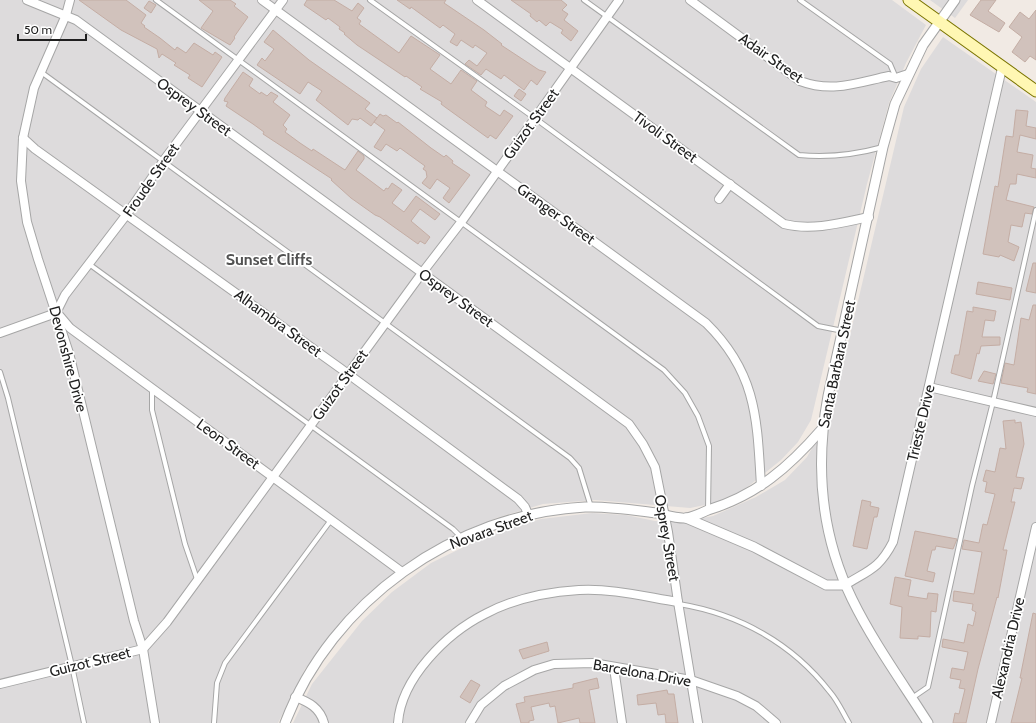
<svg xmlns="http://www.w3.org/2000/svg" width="1036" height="723" font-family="Cabin,sans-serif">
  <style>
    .residential { fill: #dddbdc }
    .building { fill: #d1c2bc; stroke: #c4ada4 }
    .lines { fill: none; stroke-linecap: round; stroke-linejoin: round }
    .service-casing { stroke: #a6a6a6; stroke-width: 6 }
    .minor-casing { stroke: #a6a6a6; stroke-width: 10 }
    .tertiary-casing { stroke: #a6a6a6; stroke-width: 11 }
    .secondary-casing { stroke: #7b7500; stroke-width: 13 }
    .service { stroke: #fff; stroke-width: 4 }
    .minor { stroke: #fff; stroke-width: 8 }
    .tertiary { stroke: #fff; stroke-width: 9 }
    .secondary { stroke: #fff7b3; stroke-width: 11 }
    .labels { text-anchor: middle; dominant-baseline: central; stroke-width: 3.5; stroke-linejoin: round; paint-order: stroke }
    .street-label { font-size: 15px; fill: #1f1f1f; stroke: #fff }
    .neighbourhood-label { font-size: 16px; font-weight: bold; fill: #525252; stroke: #fff }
  </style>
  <rect width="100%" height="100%" fill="#f1eae4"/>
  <g class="residential">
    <path d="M0,0h892l34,25 -20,38 -17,40 -22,81 -56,236 -13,22 -17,18 -41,33 -20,9 -30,6 -95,-8 -52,4 -47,14 -86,43 -44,35 -61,73 -27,54h-278z"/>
    <path d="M930,0h38l-13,18z"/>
    <path d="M943,37l93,65v621h-743l19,-39 50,-63 30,-29 39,-29 43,-21 33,-13 34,-10 51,-6 34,2 29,6 27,1 31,-6 43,-19 29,-17 22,-23 24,-42 73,-308 17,-38z"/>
  </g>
  <g class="building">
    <path d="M79,0h47l20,15 -5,8 4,3 -1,1 16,11 15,12 2,-3 9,6 8,-10 19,12 2,-3 7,5 -20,30 -14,-9 2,-3 -16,-10 2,-2 -14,-9 -3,4 -2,-9 -36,-19z"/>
    <path d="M199,0h31l6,4 -2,2 14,11 -14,20 1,1 -5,7 -29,-17 12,-17z"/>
    <path d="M307,0h27l18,11 6,-8 6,5 -7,10 4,3 -2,3 40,29 12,-17 29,19 -10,14 21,15 10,-14 16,11 -6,9 16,12 -2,4 15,10 4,-6 9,6 -17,23 -6,-4 -2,3 -43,-31 -4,-3 1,-2 -22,-13 2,-2 -16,-11 -1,1 -48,-32 -13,-11 1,-1 -6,-4 1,-2 -12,-9 -2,2 -22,-15z"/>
    <path d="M397,0h49l-2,3 40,27 18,14 -1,1 38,25 7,2 -9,13 -6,-5 -7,10 -20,-15 -3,4 -15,-10 -5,6 -16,-11 4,-4 8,6 10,-13 -12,-8 -2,3 -12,-8 -4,6 -7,-4 5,-8 -12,-9 -3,3 -29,-21 -1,2z"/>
    <path d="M511,0h50l6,5 -5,5 6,4 -4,6 14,11 -7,10 -10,-8 2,-3 -13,-8 -4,4 -7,-6 -2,2 -7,-6 1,-2z"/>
    <path d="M981,0h15l-8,11 17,12 -6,9 -29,-17z"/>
    <path d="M149,1l7,4 -5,8 -7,-5z"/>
    <path d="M1036,10v50l-6,-4 -5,6 -13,-10 10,-15 -13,-10 11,-15 9,7z"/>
    <path d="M273,30l36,30 61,43 -5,6 12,9 -6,8 -11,-8 -2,2 -6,-1 -4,6 -32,-25 6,-9 -14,-9 -8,12 -43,-29 5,-7 3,3 9,-12 -10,-7z"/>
    <path d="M243,72l10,7 -4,7 11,8 1,-2 6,4 4,-4 7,4 -5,6 17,13 -7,10 4,4 -2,3 15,11 12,8 1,-2 32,21 13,-19 6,5v3l-8,11 28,21 2,-3 2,1 4,-6 10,7 -10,13 12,9 12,-16 24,18 -5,6 -15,-11 -9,12 19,16 -5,7 -5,-3 -2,3 -38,-27 -5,-2 -24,-17 -20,-18 1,-1 -69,-45 1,-2 -11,-8 -27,-18 2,-4 -4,-1 1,-3z"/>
    <path d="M519,89l7,5 -5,7 -7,-5z"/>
    <path d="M1016,110l12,1 -2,15 10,2v11l-16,-4 -3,17 16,3 -2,13 5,1v9l-19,-4 -1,10h-6l-4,16 28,7 -2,7 -7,-1 -3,14 -11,-2 -3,17 11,5 -5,14 -14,-6 -1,2 -16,-3 12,-68 3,1 8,-51 7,1z"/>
    <path d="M380,114l3,2 3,-1 11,8 1,-1 33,26 13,9 2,-2 7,6 -1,2 18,12 -21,28 -6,-5 7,-10 -13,-9 -7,10 -8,-6 5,-6 -1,-6 -3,-2 2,-3 -25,-18 -3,3 -11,-7 -5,7 -7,-4 11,-17 -11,-8z"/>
    <path d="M1033,263h3v30l-10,-2z"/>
    <path d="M978,282l34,6 -2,12 -34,-6z"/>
    <path d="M1033,305h3v89l-9,-2 1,-4 -27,-5 4,-20 9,2 7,-47 8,2z"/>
    <path d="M973,307l23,4 -2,10 -9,-1 -3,17h18v8l-19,1 -2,8 -2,-1 -6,26 -20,-6 4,-18h4l8,-44 6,1z"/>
    <path d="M984,371l12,3 -3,10 -15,-3z"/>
    <path d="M1015,420v3l6,-1 3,22 -8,33 8,1 -3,11 -7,-1 -3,14h4l-12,48h4l-9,48 -1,-1 -19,72 -12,54h-13l2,-10 4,1 6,-25 -6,-1 2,-8 -11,-2 2,-10 12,2 4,-18 -26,-5 1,-8 21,4 4,-19 5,2 3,-14 -4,-2 1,-6 -20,-3 1,-10 20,3 8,-42 -20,-3 2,-9 15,3 4,-19 4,1 8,-31 -10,-2 2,-10 -4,-1 3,-11 9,2 5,-24 6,1 -3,-28z"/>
    <path d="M862,500l9,2 -1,4 9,2 -2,9h-3l-7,32 -14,-3z"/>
    <path d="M915,531l42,8 -4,10 -17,-3 -1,4h-3l-5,21 8,2 -2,9 -28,-6z"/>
    <path d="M895,577l16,3 -3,16 19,3 1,-6 10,1 -2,18 -5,-1 -1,26 -12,-1v3l-18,-1 2,-31 -12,-3z"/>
    <path d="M1033,613l3,1v109h-25l11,-45h-2z"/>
    <path d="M547,642l2,9 -26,8 -4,-9z"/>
    <path d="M597,678l2,10 -10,2 6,33h-15l-1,-5 -21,5 -3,-17 -5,1 -1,-4 -18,4 3,13 -5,1v2h-8l-5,-19 9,-2 -1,-5 49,-9v-4z"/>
    <path d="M471,680l9,5 -10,18 -10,-6z"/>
    <path d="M667,690l1,4h6l4,29h-12l-1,-9 -7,1 -2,-12 -18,2 -1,-10z"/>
  </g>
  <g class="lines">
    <defs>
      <g id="service">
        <path d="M156,0l508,370 21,23 13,23 11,30 -1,64"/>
        <path d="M370,0l166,119 282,207 25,5"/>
        <path d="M584,0l215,155c30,3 55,0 84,-8"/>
        <path d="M800,0l90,64 6,14"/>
        <path d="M41,72l529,386 9,10 12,39"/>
        <path d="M89,264c121,89 243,176 364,265l9,9"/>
        <path d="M0,372l8,26 64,268 12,57"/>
        <path d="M152,389v21l33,134 12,35"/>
        <path d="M679,604c60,10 113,39 151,88 8,9 13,21 19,31"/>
        <path d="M912,698l16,-11 44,-201 21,-84 43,-192"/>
        <path d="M214,723l3,-40 8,-20 106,-143"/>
      </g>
      <g id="minor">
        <path d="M27,0l49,20 553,404 14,20 12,23 13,65 10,70 20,121"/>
        <path d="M70,0l-4,15 -32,73 -11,50 -2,43 6,41 11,37 31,94 65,268 9,28 12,74"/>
        <path d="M262,0l444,323c51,50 51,96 55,163"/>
        <path d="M477,0l307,224c28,7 57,-1 85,-7"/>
        <path d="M690,0l110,81c32,12 56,2 89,-5l7,2 12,-4"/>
        <path d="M23,138l12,11 305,219 178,131 7,8 3,7"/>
        <path d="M719,199l11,-15"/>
        <path d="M59,315l11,13 332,244"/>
        <path d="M0,333l56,-20 9,-18 62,-81 37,-54 119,-160"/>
        <path d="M929,387l107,25"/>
        <path d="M845,585c24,-15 34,-16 48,-43l109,-474"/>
        <path d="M614,668l8,55"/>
        <path d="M0,684l143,-35 24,-27 255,-349 40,-52 157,-221"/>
        <path d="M295,697c14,5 25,11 29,26"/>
        <path d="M398,723c3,-45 49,-90 87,-109 28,-15 62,-22 94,-24 32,-2 67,7 99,12"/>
        <path d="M470,723l11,-18 23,-19 30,-16 20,-6 39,-1 98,17 46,16 19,10 20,17"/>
        <path d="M991,723l45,-196"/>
      </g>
      <g id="tertiary">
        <path d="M686,518l68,29 72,38h19"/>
        <path d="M285,723c47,-122 169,-209 300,-216 24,-1 48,3 72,6 9,2 21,6 29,5 8,-1 15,-5 22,-8 49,-15 81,-43 114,-81"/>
        <path d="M928,723c-26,-41 -55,-81 -76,-124 -32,-66 -37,-133 -24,-203l55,-249 12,-43 28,-59 32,-45"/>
      </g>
      <path id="secondary" d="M909,0l127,91"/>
    </defs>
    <use href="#service" class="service-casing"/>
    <use href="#minor" class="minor-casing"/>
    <use href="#tertiary" class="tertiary-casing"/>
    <use href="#secondary" class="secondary-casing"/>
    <use href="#service" class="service"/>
    <use href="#minor" class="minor"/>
    <use href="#tertiary" class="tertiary"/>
    <use href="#secondary" class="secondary"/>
  </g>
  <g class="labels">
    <g class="street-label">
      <text transform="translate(771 58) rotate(35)">Adair Street</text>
      <text transform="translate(194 107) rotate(36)">Osprey Street</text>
      <text transform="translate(531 124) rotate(-54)">Guizot Street</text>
      <text transform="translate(665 137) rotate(36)">Tivoli Street</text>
      <text transform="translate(151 180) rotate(-55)">Froude Street</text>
      <text transform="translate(556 214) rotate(36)">Granger Street</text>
      <text transform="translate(456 298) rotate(36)">Osprey Street</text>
      <text transform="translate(278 323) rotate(36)">Alhambra Street</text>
      <text transform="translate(68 359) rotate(75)">Devonshire Drive</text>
      <text transform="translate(837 364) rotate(-78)">Santa Barbara Street</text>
      <text transform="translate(340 385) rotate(-54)">Guizot Street</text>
      <text transform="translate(921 423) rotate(-77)">Trieste Drive</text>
      <text transform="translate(228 444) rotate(36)">Leon Street</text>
      <text transform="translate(491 530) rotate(-20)">Novara Street</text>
      <text transform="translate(667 538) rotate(80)">Osprey Street</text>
      <text transform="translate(1008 648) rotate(-77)">Alexandria Drive</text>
      <text transform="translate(90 662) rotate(-14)">Guizot Street</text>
      <text transform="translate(642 673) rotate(10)">Barcelona Drive</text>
    </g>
    <g class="neighbourhood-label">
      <text x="269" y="259">Sunset Cliffs</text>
    </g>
  </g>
  <path d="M18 34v6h68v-6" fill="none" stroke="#1f1f1f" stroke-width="2"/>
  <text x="24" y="34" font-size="12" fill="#1f1f1f" stroke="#ffffff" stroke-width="3" paint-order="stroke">50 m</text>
</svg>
